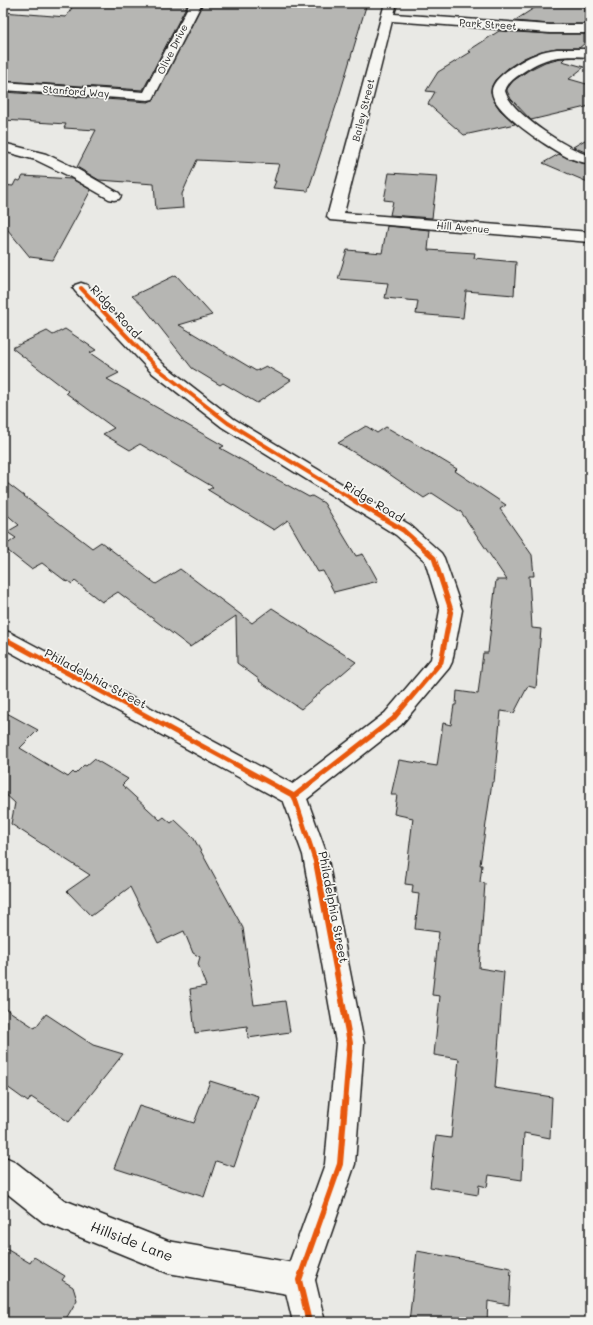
<svg xmlns="http://www.w3.org/2000/svg" width="593" height="1325" font-family="Mali,sans-serif">
  <style>
    .building { fill: #b6b6b3; stroke: #1c1c1c }
    .lines { fill: none; stroke-linecap: round; stroke-linejoin: round }
    .minor-casing { stroke: #1c1c1c; stroke-width: 3 }
    .tertiary-casing { stroke: #1c1c1c; stroke-width: 3 }
    .minor { fill: #f6f6f2; fill-rule: evenodd }
    .tertiary { fill: #f6f6f2; fill-rule: evenodd }
    .cycleway-far2-casing { stroke: #f6f6f2; stroke-width: 6 }
    .cycleway-far1-casing { stroke: #f6f6f2; stroke-width: 8 }
    .cycleway-casing { stroke: #f6f6f2; stroke-width: 9 }
    .cycleway-far2 { stroke: #e8590c; stroke-width: 4 }
    .cycleway-far1 { stroke: #e8590c; stroke-width: 5 }
    .cycleway { stroke: #e8590c; stroke-width: 6 }
    .labels { text-anchor: middle; dominant-baseline: central; stroke-width: 3.5; stroke-linejoin: round; paint-order: stroke }
    .far-street-label { font-size: 10px; fill: #1c1c1c; stroke: #f6f6f2 }
    .street-label { font-size: 12px; fill: #1c1c1c; stroke: #f6f6f2 }
    .near-street-label { font-size: 14px; fill: #1c1c1c; stroke: #f6f6f2 }
  </style>
  <rect width="100%" height="100%" fill="#e9e9e5"/>
  <filter id="ink" filterUnits="userSpaceOnUse"><feTurbulence type="fractalNoise" baseFrequency=".025" numOctaves="2"/><feDisplacementMap in="SourceGraphic" scale="8" xChannelSelector="R" yChannelSelector="G"/><feConvolveMatrix kernelMatrix="1 2 1 2 8 2 1 2 1" color-interpolation-filters="sRGB"/></filter>
  <g filter="url(#ink)">
    <g class="building">
      <path d="M75,3h113l-45,87 -140,-9v-69l63,5z"/>
      <path d="M203,3h164l-29,97 -30,91 -35,-3 3,-7h-2l5,-17 -82,-4 -15,34 1,14 -27,2 -2,-26 -55,-4 -22,-13 19,-37 -32,-2 2,-4 -63,-4v-28l145,10 5,-2z"/>
      <path d="M542,3h43v21h-35l-36,-3z"/>
      <path d="M499,31l51,3h34v10l-5,4h-22l-16,3 -17,7 -16,10 -13,12 -3,6 -1,6 3,9 6,9 15,14 -51,11 -36,-31 7,-12 -9,-1 12,-19 33,-20 -3,-1z"/>
      <path d="M561,58h4l-3,3 22,6 -15,12 21,6v21l-59,14 -20,-21 -4,-8v-2l6,-8 16,-11 16,-8z"/>
      <path d="M590,137v17l-17,-7z"/>
      <path d="M559,154l13,6 18,5v18l-47,-20z"/>
      <path d="M389,173l48,3 -5,42 -42,-3 3,-14 -9,-1z"/>
      <path d="M23,176l49,3 19,11 -38,70 -23,-3 -27,-33v-39l10,1 3,-6 4,1z"/>
      <path d="M387,226l43,4 -2,20 47,3 -1,5 42,4 -2,33 -48,-4 -3,27 -47,-4 2,-13 -33,-3 3,-15 -50,-4 9,-29 35,3z"/>
      <path d="M176,275l36,40 -33,10 77,46 10,-5 25,14 -34,23 -34,-20 -3,2 -28,-17 -48,-61 -12,-11z"/>
      <path d="M65,329l31,21 -6,3 29,20 -12,6 117,67 -4,2 89,49 3,-1 12,7 32,53 7,-2 15,27 -44,11 -11,-21 -5,1 -30,-52 -14,10 -66,-40 5,-3 -73,-43 -10,6 -27,-16 11,-6 -48,-35 2,-2 -56,-43 35,-17 6,4z"/>
      <path d="M366,426l11,7 9,-6 26,15 45,27 -2,2 51,34 -6,4 32,46 2,21h-5l3,52 9,1 -5,59 -8,-2 -14,27 -13,-2 -7,71h-2l-12,83h2l-2,17 5,1 -6,85 25,4 -9,116 57,9 -2,41 -26,-5 -2,47 -33,-5 -2,12 -8,-2 -1,10 -48,-8 6,-51 15,2 8,-79 -25,-4 6,-59 -8,-1 7,-63 -24,-3 4,-35 -7,-1 1,-8 -8,-1 8,-66 -19,-4 3,-19h-6l8,-35 38,6 6,-43 8,2 3,-20h2l1,-14 21,3 5,-41h5l8,-73h11l-46,-68 -29,-19 -8,5 -42,-29 -44,-26z"/>
      <path d="M3,480l89,68 9,-6 55,42 24,-15 72,54 20,-15 84,54 -55,47 -42,-28 1,-1 -23,-17 -1,-47 -46,31 -72,-55 -16,10 -27,-21 -3,3 -4,-3 -1,1 -25,-19 -11,6 -28,-22 13,-9 -9,-6 12,-7 -16,-14z"/>
      <path d="M3,711l35,19 -18,18 48,29 5,-5 2,2 9,-9 2,1 8,-7 34,20 -6,6 38,35 4,-3 7,6 4,-3 18,17 50,91 11,77 31,-4 5,31 -42,6 -1,-12 -52,7 -5,-44 16,-3 -8,-22 2,-7 -7,-4 -9,-22 -26,12 -28,-56 -39,29 -24,-25 23,-16 -79,-51 4,-21 -12,-11z"/>
      <path d="M3,1007l32,21 11,-14 47,31 30,9 -54,68 -38,-25 -3,5 -25,-18z"/>
      <path d="M210,1081l48,15 -24,71 -18,-6 -12,36 -90,-29 25,-62 55,17z"/>
      <path d="M3,1247l27,16 4,-6 31,19 -3,4 11,7 4,13 -13,22h-61z"/>
      <path d="M417,1251l94,17 -2,37 -21,-4 -1,21h-78z"/>
    </g>
    <g class="lines">
      <defs>
        <g id="minor">
          <path d="M190,3h12l-49,96 -5,1 -145,-10v-8l141,10z"/>
          <path d="M385,3h12l-3,11 156,11h40v8h-40l-158,-12 -48,192 246,19v10l-260,-22 -3,-3z"/>
          <path d="M557,49h33v8c-30,-2 -46,-1 -71,18 -6,4 -12,9 -14,16 6,23 63,58 85,65v8c-8,-2 -16,-4 -23,-7 -18,-9 -74,-45 -75,-65 -2,-14 33,-34 45,-38 6,-3 13,-4 20,-5z"/>
          <path d="M3,143l43,11 31,15 42,24 2,3 -2,3 -5,1 -5,-1 -42,-24 -31,-15 -33,-9z"/>
          <path d="M81,283l6,2 76,79 71,55 176,106 31,28 3,5 18,52 -10,52 -3,6 -48,57 -99,78 -8,3 -8,-3 -4,-7 4,-7 99,-76 46,-54 9,-49 -15,-49 -29,-26 -174,-108 -71,-55 -76,-81 -2,-3 2,-3z"/>
          <path d="M3,1156l11,5 50,39 104,41 131,23 11,5 5,11 -5,11 -11,5 -131,-23 -125,-51 -40,-32z"/>
        </g>
        <path id="tertiary" d="M3,630l8,3 291,156 4,7 21,59 37,188 -9,121 -40,116 10,42h-32l-10,-42 42,-116 11,-121 -33,-188 -19,-53 -281,-154z"/>
      </defs>
      <use href="#minor" class="minor-casing"/>
      <use href="#tertiary" class="tertiary-casing"/>
      <use href="#minor" class="minor"/>
      <use href="#tertiary" class="tertiary"/>
      <defs>
        <path id="cycleway-far2" d="M81,288l76,80 71,55 129,79"/>
        <g id="cycleway-far1">
          <path d="M3,638l291,158 22,67"/>
          <path d="M294,796l99,-77 48,-57 10,-52 -17,-52 -31,-28 -48,-29"/>
        </g>
        <path id="cycleway" d="M309,1322l-10,-42 41,-116 10,-121 -34,-181"/>
      </defs>
      <use href="#cycleway-far2" class="cycleway-far2-casing"/>
      <use href="#cycleway-far1" class="cycleway-far1-casing"/>
      <use href="#cycleway" class="cycleway-casing"/>
      <use href="#cycleway-far2" class="cycleway-far2"/>
      <use href="#cycleway-far1" class="cycleway-far1"/>
      <use href="#cycleway" class="cycleway"/>
    </g>
  </g>
  <g class="labels">
    <g class="far-street-label">
      <text transform="translate(488 24) rotate(4)">Park Street</text>
      <text transform="translate(172 49) rotate(-63)">Olive Drive</text>
      <text transform="translate(76 91) rotate(4)">Stanford Way</text>
      <text transform="translate(363 110) rotate(-76)">Bailey Street</text>
      <text transform="translate(463 227) rotate(5)">Hill Avenue</text>
    </g>
    <g class="street-label">
      <text transform="translate(116 311) rotate(47)">Ridge Road</text>
      <text transform="translate(374 501) rotate(31)">Ridge Road</text>
      <text transform="translate(96 678) rotate(28)">Philadelphia Street</text>
      <text transform="translate(334 907) rotate(79)">Philadelphia Street</text>
    </g>
    <g class="near-street-label">
      <text transform="translate(132 1241) rotate(21)">Hillside Lane</text>
    </g>
  </g>
  <rect width="593" height="1325" fill="none" stroke="#f6f6f2" stroke-width="16"/>
  <rect x="8" y="8" width="577" height="1309" fill="none" stroke="#1c1c1c" stroke-width="1.5" filter="url(#ink)"/>
</svg>
